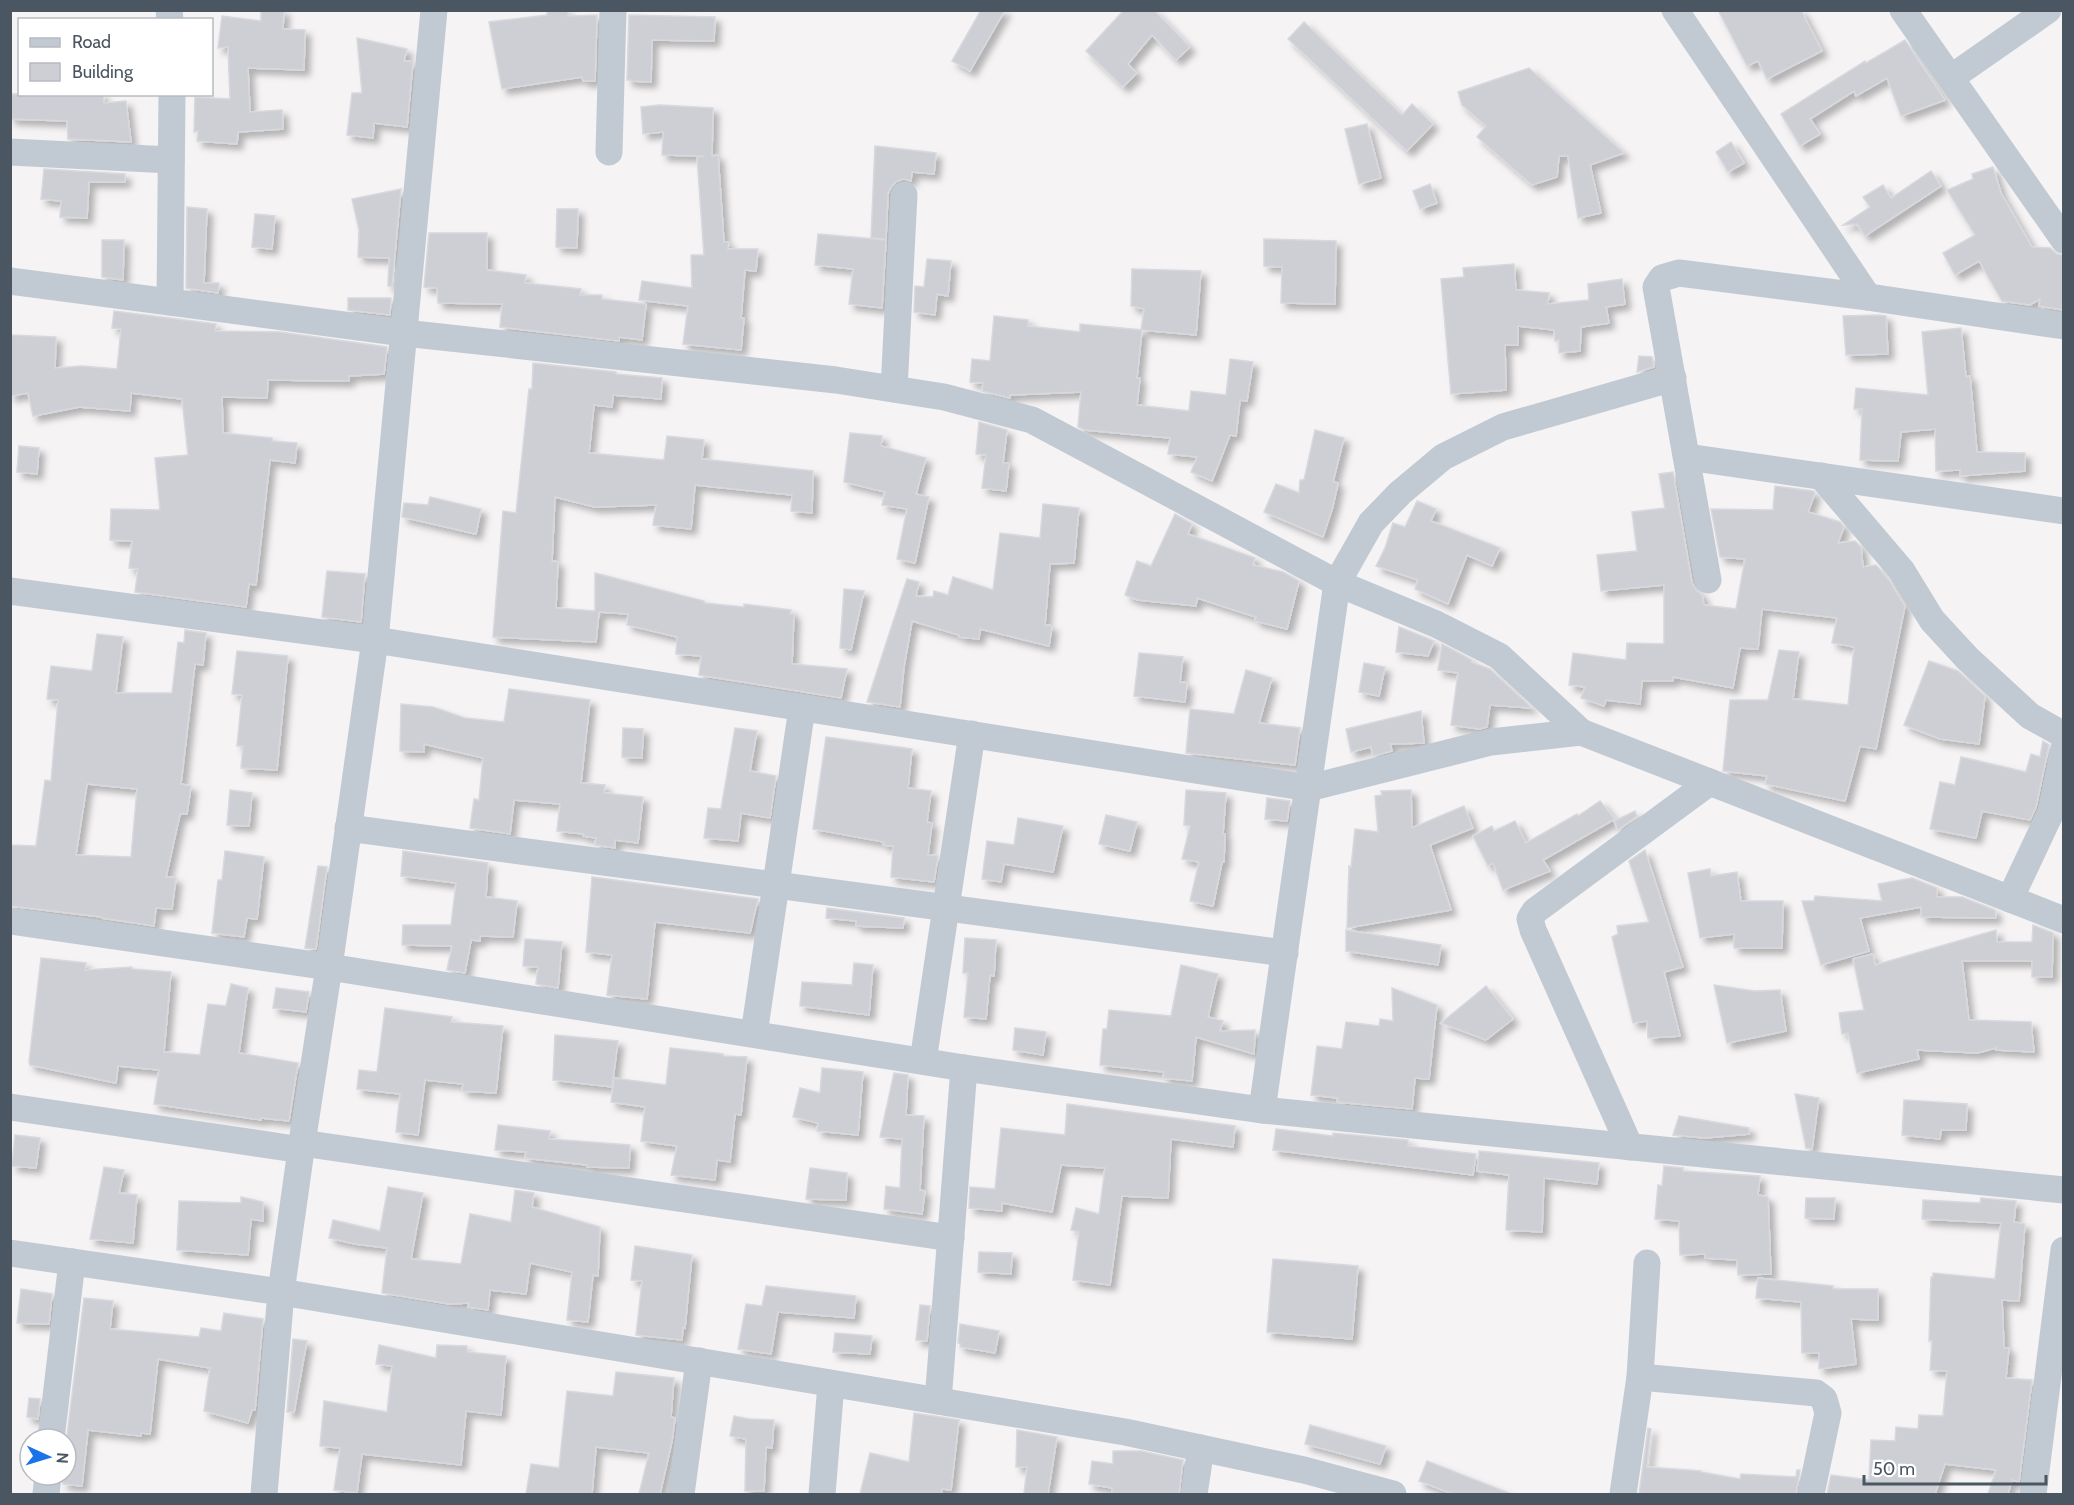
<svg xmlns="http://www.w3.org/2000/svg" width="2074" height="1505" font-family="Cabin,sans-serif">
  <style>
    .building { fill: #cdcfd5; stroke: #d7d9de; stroke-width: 1.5; fill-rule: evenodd; filter: url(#shadow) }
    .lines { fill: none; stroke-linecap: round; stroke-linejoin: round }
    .minor { stroke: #c1cad2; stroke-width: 27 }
  </style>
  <defs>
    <filter id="shadow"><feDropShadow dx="5.5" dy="5.5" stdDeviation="3" flood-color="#0004"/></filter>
  </defs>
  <rect width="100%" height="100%" fill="#f5f3f3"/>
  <g class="building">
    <path d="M261,10h23l-1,19 22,1 -1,40 -56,-2 2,44 32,-2 1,19 -45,3 -1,12 -40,-3 1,-10 -4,1 1,-35 35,2 -2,-52 -10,1 4,-32 39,5z"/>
    <path d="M560,10h8v6l29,-1 -2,66h-12l-1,-4 -80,12 -13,-67 58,-7v-3z"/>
    <path d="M981,10h24l-35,61 -18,-10z"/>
    <path d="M1124,10h30l36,37 -14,13 -24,-25 -24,29 9,9 -14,14 -37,-36z"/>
    <path d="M1718,10h83l21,41 -55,28 -9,-18 -11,5z"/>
    <path d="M629,15l86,2 -1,24 -62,-1 -1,42 -20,-1v-1h-4z"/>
    <path d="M1304,22l98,93 10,-11 21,20 -26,27 -119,-112z"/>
    <path d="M357,38l50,11 -3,12 9,1 -6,65 -33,-4 -1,15 -26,-3 5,-42h10z"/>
    <path d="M1905,40l40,60 -44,16 -14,-38 -31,18 -2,-5 -44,28 10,15 -20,12 -19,-32 84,-53 1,2z"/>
    <path d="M1529,68l95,85 -34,12 11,48 -23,5 -10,-62h-9l-2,21 -25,8 -55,-48 9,-11 -24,-21 -4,-13z"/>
    <path d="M10,94h93l1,9 22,-2 5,41 -63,-3 -1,-18 -57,-2z"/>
    <path d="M660,105l53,3 -1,48 6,-1 6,87h5l-1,7h30l-2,22 -11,-1 -4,48h3l-3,32 -58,-6 5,-38 -49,-6 3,-19 50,7 -1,-33h13l-7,-98 7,-1 -42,-1 1,-23 -20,2 -2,-27z"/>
    <path d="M1367,124l14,54 -22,6 -14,-55z"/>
    <path d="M1731,142l13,21 -16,9 -12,-20z"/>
    <path d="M875,146l61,7 -2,21 -22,-2 -1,9 -7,-2 -7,2 -6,6 -3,7 -2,45 -15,-1z"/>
    <path d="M1993,167l8,26 31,54 18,1 7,6 7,1v55l-25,-4 1,-7 -10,6 -28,-4 -23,-40 -24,14 -12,-22 32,-18 -28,-45 26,-11 -1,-5z"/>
    <path d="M44,169l81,5v8h-36l-2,36 -27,-1 1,-16 -20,-2z"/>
    <path d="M1931,171l10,15 -76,50 -8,-12 -14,1 27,-18 -7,-10 20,-12 8,13z"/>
    <path d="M1430,184l7,19 -17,6 -7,-18z"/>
    <path d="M401,189l-9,97h-4l1,-28 -31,-1 1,-27 -7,-31z"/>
    <path d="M187,207l20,2 -3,74h15l-1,10 -32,-5z"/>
    <path d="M557,209h21l-1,39 -21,-1z"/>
    <path d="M255,214l20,2 -3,33 -20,-2z"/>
    <path d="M429,233h58v37l39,5 -1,8 56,6 -1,6h22v4l44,5 -4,36 -23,-3v4l-119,-14 2,-23 -64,-1 -1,-15 -13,-1z"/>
    <path d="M818,234l68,6 -4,68 -33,-4 4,-35 -38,-4z"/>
    <path d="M1264,239l72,2 -1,63 -54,-1 1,-36 -18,-1z"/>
    <path d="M102,240h22l-1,40 -21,-3z"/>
    <path d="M927,259l24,2 -3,35 -11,-2 -2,21 -21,-3 1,-26 9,1z"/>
    <path d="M1514,264l2,26 33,3 -1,11 41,-4 -1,-16 34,-5 3,25 -19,3 3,16 -28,4 -1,24 -21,2v-13l-4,1 -1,-11 -36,-4v19h-13l1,45 -55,4 -10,-115 23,-2 -1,-9z"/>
    <path d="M1132,269l69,2 -5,64 -55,-5 3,-21 -13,-3z"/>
    <path d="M348,298h43l-1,17 -42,-5z"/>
    <path d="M114,311l102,13 -1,7 65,1 107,15 -3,27 -35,2v5l-81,-1 -1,18 -45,-1 1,36 49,5v3l25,2 -2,20 -25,-3 -14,125 -7,-1 -3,23 -111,-15 3,-23 -9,-1 3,-27 -22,-1 1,-31 49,1 -5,-52 33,-3 -6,-56 -51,-6 -1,18 -51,-4 -46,9 -5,-23 -18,3v-61l46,2 -1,31 27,-2 35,3 4,-40 -9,-1z"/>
    <path d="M1879,315l7,1 2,38 -42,1 -3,-39z"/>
    <path d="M994,316l34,4v6l52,6v-8l62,6 -5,48h3l-3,27 52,6 2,-20 35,4 4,-36 23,3 -6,39 -7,-1 -4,36 -6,-1 -18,46 -21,-9 6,-15 -29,-3 2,-16 -85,-8 -7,-3 3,-35 -71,3v3l-28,-7 1,-8 -13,-1 2,-23 18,2z"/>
    <path d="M1961,328l5,49 4,-1 7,76 48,1v18l-65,5v-6l-24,1 -1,-42 -34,3 -3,29 -38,-1 2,-51h-8l2,-21 72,7 -6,-63z"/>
    <path d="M1639,356l13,1 2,10 -17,5z"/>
    <path d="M533,363l83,9v2l46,4 -1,21 -48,-4 -1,12 -18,-2 -5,48 75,7 3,-24 37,4 -2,19 111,12 -1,42 -21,-2 1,-16 -97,-10 -4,44 -38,-4 3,-20 -61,2 -40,-10 -3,64 6,1 -2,46 39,3v-38l109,28v2l40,4v-3l47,6 -1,4h4l-2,50 55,5 -6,29 -142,-23 2,-19 -25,-2 1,-17 -50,-12 1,-11 -29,-2 -3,30 -103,-5 10,-126 13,2 13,-124h3z"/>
    <path d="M979,422l28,8 -4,33h6l-3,28 -24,-3 4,-33 -10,-1z"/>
    <path d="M1315,430l29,8 -11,44 5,1 -5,23 -10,31 -59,-25 12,-28 23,9 1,-13h4z"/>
    <path d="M850,433l32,3 -1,10 45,12 -10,36 13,3 -14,66 -18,-4 10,-50 -25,-4 3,-13 -41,-10z"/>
    <path d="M19,446l20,2 -2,26 -20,-2z"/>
    <path d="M1673,472l19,111 4,7 6,5 2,10 32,4 9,-50 -25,-2 -9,-48 62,1 2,-24 38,5 2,2 -7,19 32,10 4,5 -6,16 17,-2 6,6 2,20 13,-2 13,15 16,26 -29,143 -16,-3 -15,55 -80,-17 2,-8 -44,-5 7,-71h38l11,-50 20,2 -6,47 55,6 6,-58 -22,-4 5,-25 -75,-9 -4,40 -18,-1 -7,40 -60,-11v4h-31l-2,23 -34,-4 -2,6 -23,-8 4,-11 -16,-2 4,-32 53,7 1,-17 37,1v-59l-63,6 -4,-36 40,-4 -5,-39 33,-4 -6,-34z"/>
    <path d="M430,497l51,12 -5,25 -74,-17 2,-14 24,2z"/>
    <path d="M1417,501l19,8 -5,12 69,27 -8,18 -25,-11 -19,49 -33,-15 3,-9 -42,-14 9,-18 8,-25 12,4z"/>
    <path d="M1043,504l36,4 -5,55 -24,1 -5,61 7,1 -3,20 -69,-17 -1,10 -20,-2v-2l-47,-14 -8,46 -4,40 -33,-5 40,-123 12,3 -3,14 17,1 1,-6 14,4 5,-18 40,13 7,-57 40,5z"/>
    <path d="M1175,514l17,10 -4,10 67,24 -2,7 30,7 16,9 -12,48 -32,-8 1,-4 -59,-19 -1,8 -58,-6 -13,-5 12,-34 14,5z"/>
    <path d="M327,571l38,3 -4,48 -39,-5z"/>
    <path d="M844,589l20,2 -13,59 -11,-2z"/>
    <path d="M1399,627l35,14 -6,15 -32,-4z"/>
    <path d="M185,630l21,3 -3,32 -8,-1 -14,120 10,2 -4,28h-7l-14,63 10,1 -4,31 -16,-1 -2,18 -52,-8v-1l-92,-11v-61l26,1 9,-66 6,1 7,-81 -11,-1 4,-33 41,5 5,-37 26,3 -7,56h56l6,-51 6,1zM87,784l50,5 -6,68 -55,-2z"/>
    <path d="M1442,644l30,16 -1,2 19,7 42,39 -42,-3 -3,22 -8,2 -28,-4 7,-52 -20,-3z"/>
    <path d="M237,651l51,5 -11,114 -36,-2 2,-22h-6l5,-51 -10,-1z"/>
    <path d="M1139,653l44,4 -3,25 7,1 -2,19 -51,-6z"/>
    <path d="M1929,661l29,10 27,25 -6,48 -39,-5 -36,-14z"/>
    <path d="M1364,663l21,4 -6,29 -20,-4z"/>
    <path d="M1246,670l26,8 -13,45 41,5 -5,37 -109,-12 4,-44 44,5z"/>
    <path d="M509,689l81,11 -9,83 24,2 -1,8 39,4 -5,46 -23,-3v8l-20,-3 1,-7 -13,-2 1,-2 -27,-3 3,-27 -46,-4 -4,34 -40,-6 4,-29 5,1 4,-42 -59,-14v8l-24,-1 1,-47 32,3 32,11 39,4z"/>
    <path d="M1421,711l3,32 -34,1 2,7 -19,5 -2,-9 -20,5 -5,-23z"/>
    <path d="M623,728l20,1 -1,29 -20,-1z"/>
    <path d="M735,728l22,3 -7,40 26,5 -6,42 -29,-5 -3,28 -34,-3 4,-30 13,1z"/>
    <path d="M826,737l86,12 -4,39 23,3 -4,31 5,1 -4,32 10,1 -4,26 -43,-5 2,-31 -10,-1 1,-3 -71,-13z"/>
    <path d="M2043,741l6,4 -13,62 -6,13 -48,-9 -6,27 -46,-9 10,-47 15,3 6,-28 65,15 5,-18 9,3z"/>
    <path d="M230,790l22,3 -3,33 -22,-1z"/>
    <path d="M1186,790l40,3 -3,41h2l-1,28h-2l-9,44 -23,-5 9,-39 -17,-3 8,-33 -6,-1z"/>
    <path d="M1411,790l1,38 52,-22 9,22 -43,17 21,65 -104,18 2,-62 2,1 4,-38 23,3 -3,-36 7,-1 -1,-4z"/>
    <path d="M1267,798l23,3 -3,20 -22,-2z"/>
    <path d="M1600,801l15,18 -72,41 7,11 -47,19 -10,-27 -5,3 -15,-30 19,-10 2,5 21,-10 11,22 51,-29 1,2z"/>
    <path d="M1635,811l2,5 -19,14 -4,-9z"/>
    <path d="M1106,815l31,7 -7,29 -31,-7z"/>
    <path d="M1018,818l45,8 -10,46 -49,-8 -3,18 -19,-3 5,-38 27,4z"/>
    <path d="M1645,850l38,117 -19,5 16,64 -32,2 -1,-17 -14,2 -21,-86 6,-3 -1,-8 32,-4 -20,-61z"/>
    <path d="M225,851l39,6 -7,62 -10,-1 -3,19 -32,-4 6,-53h4z"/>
    <path d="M403,851l85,12 -2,34 31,4 -4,36 -33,-1v5l-9,-1 -6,33 -18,-3 5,-24 -50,-1 1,-20h48l5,-42 -55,-7z"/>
    <path d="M318,866l9,1 -11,82 -11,-1z"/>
    <path d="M1710,869l1,7 26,-4 4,29h42l-1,47h-48v-14l-34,4 -12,-65z"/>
    <path d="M592,877l166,22 -8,34 -95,-11 -8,77 -40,-4 5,-40 -26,-3z"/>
    <path d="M1912,878l25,10v9h25l33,13 1,8 -75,-1v-10l-61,11 9,33 -48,14 -19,-64h12l1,-5 67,5 -4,-17z"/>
    <path d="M827,908l77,10 -1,10 -47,-2v-5l-30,-3z"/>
    <path d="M2033,925l20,8 -1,44h-20v-16h-70l7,59 62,2 3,30 -38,-2v-2l-19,5 -60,-3 2,9 -62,14 -9,-40 -6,1 -3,-21 25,-3 -11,-51 20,-5 2,11 121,-35 1,12h35z"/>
    <path d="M1346,930l95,15 -3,20 -92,-14z"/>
    <path d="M965,938l31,2 -2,36 -4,-1 -4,44 -22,-2 4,-44h-5z"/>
    <path d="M525,939l37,3 -4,46 -22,-4 2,-17 -15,-1z"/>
    <path d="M41,958l45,5 -1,7 47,-3v2l39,3 -7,80 36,3 8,-51 18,2 5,-22 17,4 -9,65 59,10 -9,58 -28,-3v2l-107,-16 5,-34 -41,-4 -2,17 -86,-18 -1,-3z"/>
    <path d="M854,963l19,2 -4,50 -69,-9 2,-24 50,3z"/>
    <path d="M1181,965l37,9 -10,43 15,4 -3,10 35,-1 -1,24 -58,-17 -4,44 -29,-3 1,-6 -64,-7 3,-36h4l2,-19 62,6z"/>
    <path d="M1714,985l40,6 26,-1 6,41 -59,12z"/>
    <path d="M1486,986l27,33 -27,21 -45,-17z"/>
    <path d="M276,988l33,4 -3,20 -33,-4z"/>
    <path d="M1392,988l45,17 -8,74 -14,-1 -3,31 -75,-7 1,-4 -27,-3 6,-49 25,3 4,-27 33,4 1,-7 13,2z"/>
    <path d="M385,1008l67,9 -1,5 52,4 -7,67 -34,-2 1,-7 -38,-4 -7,55 -22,-3 4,-38 -43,-5 2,-19 18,2z"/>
    <path d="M1015,1028l31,4 -3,23 -30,-5z"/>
    <path d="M555,1035l63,6 -6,46 -59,-7z"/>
    <path d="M670,1048l53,6v2l24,1 -6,58 -6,-1 -5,48 -13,-2 -2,20 -44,-5 6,-29 -36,-5 4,-34 -34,-5 3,-24 52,7z"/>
    <path d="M822,1068l41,4 -5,63 -41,-4 1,-8 -25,-6 7,-29 20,5z"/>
    <path d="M894,1073l14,2 -2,40 18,1 -4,74 5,1 -3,23 -38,-5 2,-23 14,2 2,-49 -22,-2z"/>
    <path d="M1795,1094l24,4 -7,51 -6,-1z"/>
    <path d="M1904,1100l63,4 -1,26h-25l-1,9 -38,-4z"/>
    <path d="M1067,1104l168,22 -2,21 -62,-8 -3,59 -46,-2 -12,89 -37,-5 6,-48 -8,-2 5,-22 23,6 6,-46 -44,-3 -9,47 -50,-9v8l-33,-3 1,-21 25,2 6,-61 64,7z"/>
    <path d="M1679,1116l70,12v6l-44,4 -32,-3z"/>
    <path d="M498,1125l52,6 -1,8 81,6 -1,23 -42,-1v-2l-62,-7 1,-6 -31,-2z"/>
    <path d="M1276,1129l57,7v-3l75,7v6l68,8 -3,21 -200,-25z"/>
    <path d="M15,1135l25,3 -4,30 -24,-2z"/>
    <path d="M1479,1151l120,12 -2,21 -53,-6 -2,54 -36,-2 3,-55 -32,-4z"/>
    <path d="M1664,1166l19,2v3l77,5 -2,19 10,2 3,77 -33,1 -1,-15 -32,-2v-4l-25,1 -1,-34 -24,-2 3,-34 4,1z"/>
    <path d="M104,1167l20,3 -5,23 18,2 -4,48 -43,-4z"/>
    <path d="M810,1168l37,5 -1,27 -40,-1z"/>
    <path d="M388,1187l35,6 -12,66 50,5 9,-50 41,8 4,-32 19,3 -2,14 68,20 -2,49 -5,-1 -5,47 -21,-2 5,-48 -42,-9 -4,31 -36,-4 -2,20 -20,-3 1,-4 -20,1 -67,-11 5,-45 -32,-4 -26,-6 4,-18 47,11z"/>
    <path d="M241,1197l22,5v19l-12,-2 -3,36 -71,-5 2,-49 62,2z"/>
    <path d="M1806,1198h29l-1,21 -29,-1z"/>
    <path d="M1981,1198l35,3 -2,21 11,2 -6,77 -17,-1 2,48h5l-3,30 26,2 -13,102 -7,-2 -4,14h-20l8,-24 -51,-6 -10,30h-108l4,-19 38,5 2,-40 24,1 1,-14 22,2 1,-14 24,1 4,-45 -17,-1 2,-29h-3l2,-64h2v-4l62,6 6,-56 -79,-4 1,-19 57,3z"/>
    <path d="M635,1246l57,9 -7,73 -2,-1 -1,13 -46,-5 6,-54 -11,-1z"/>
    <path d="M979,1252l33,1 -1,21 -33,-2z"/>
    <path d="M1273,1259l85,7 -6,73 -85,-7z"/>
    <path d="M1758,1278l75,8v3h45v31l-27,-1 5,45 -37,5v-16h-17l-1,-51 -45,-4z"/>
    <path d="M766,1286l90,10 -2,22 -76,-6 -7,42 -33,-5 8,-45 16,2z"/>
    <path d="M21,1289l31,5 -3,30 -32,-1z"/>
    <path d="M84,1298l29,3 -3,28 89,8 2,-9 20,3 3,-18 39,6 -8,91h-3l-4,13 -44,-12 6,-43 -52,-9 -8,75 -9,-1v3l-53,-6 -6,56 -19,-2v-9h3v-32z"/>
    <path d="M920,1305l10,1 -3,35 -11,-1z"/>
    <path d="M960,1324l39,7 -4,22 -35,-6 1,-3 -3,-1z"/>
    <path d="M835,1333l37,3 -2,18 -37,-2z"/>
    <path d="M293,1339l14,2 -13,71h-7z"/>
    <path d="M379,1345l57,13 1,-13 30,1v6l39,4 -5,59 -35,-4 -5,54 -99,-11 -5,39 -23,-3 6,-42 -20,-2 4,-45 63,11 5,-46 -16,-2z"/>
    <path d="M616,1372l58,6 -3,39 4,1 -3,23 -12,53h-21l10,-41 -53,-6 -4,47h-66l5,-30 28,4 8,-77 46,5z"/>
    <path d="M29,1398l11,1 -2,20 -11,-2z"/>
    <path d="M914,1413l45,7 -8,70 -9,-1 -1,5h-81l10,-41 39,9z"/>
    <path d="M734,1416l15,3 25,1 -2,28 -6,-1 -2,44h-19l1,-52 -16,-3z"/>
    <path d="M1310,1425l76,21 -6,18 -75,-20z"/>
    <path d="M1648,1428l3,1 -4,38 54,4v1l39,7 1,-5 55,3 1,-7h3l-4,24h-157z"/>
    <path d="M1017,1430l40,7 -9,57h-24l3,-27h-11z"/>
    <path d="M1113,1451h28l42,9 -4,34h-67v-6l-23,-4 3,-23 21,3z"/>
    <path d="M1427,1461l82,32 -1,1h-55l-34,-13z"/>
  </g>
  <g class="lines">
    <g class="minor">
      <path d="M169,10l1,10"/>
      <path d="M1675,10l193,287"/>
      <path d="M1903,10l161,230"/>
      <path d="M1952,77l96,-67"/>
      <path d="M10,152l161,8"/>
      <path d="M609,152l4,-142"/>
      <path d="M10,281l394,52 432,47 108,17 88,23 305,163 99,41 63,32 82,76 483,188"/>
      <path d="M170,302l2,-208"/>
      <path d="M894,389l10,-194"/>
      <path d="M1687,457l377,54"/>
      <path d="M1821,476l81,95 30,49 35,38 63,58 34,19"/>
      <path d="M1708,580l-52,-293 6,-9 17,-5 189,24 196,29"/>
      <path d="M10,591l365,49 934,148 182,-46 90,-10"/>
      <path d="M348,828l937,125"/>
      <path d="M2010,899l41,-87 13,-63"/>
      <path d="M10,921l319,46 635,101 298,42 802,80"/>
      <path d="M754,1034l48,-326"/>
      <path d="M923,1061l49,-327"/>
      <path d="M10,1107l292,43"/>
      <path d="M1262,1110l75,-527 34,-60 29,-30 43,-36 60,-30 170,-49"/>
      <path d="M302,1143l649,95"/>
      <path d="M1630,1147l-97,-217 -3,-11 5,-8 175,-129"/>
      <path d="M10,1253l271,39 844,140 179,38 89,24"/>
      <path d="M1640,1377l176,16 8,6 4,14 -17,81"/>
      <path d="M938,1401l26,-333"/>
      <path d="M51,1439l21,-177"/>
      <path d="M46,1494l2,-19"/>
      <path d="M264,1494l17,-202 21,-149 27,-176 46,-327 59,-630"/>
      <path d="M681,1494l18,-133"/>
      <path d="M822,1494l9,-110"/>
      <path d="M1194,1494l7,-46"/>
      <path d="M1623,1494l17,-117 7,-114"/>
      <path d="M2033,1494l31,-244"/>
    </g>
  </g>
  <rect width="2074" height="1505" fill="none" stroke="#4a5661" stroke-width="24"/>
  <rect x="18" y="18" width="195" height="78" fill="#ffffff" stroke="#b7bbc0" stroke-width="1.5"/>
  <rect x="30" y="38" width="30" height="9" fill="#c1cad2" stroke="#b7bbc0" stroke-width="1.5"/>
  <text x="72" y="48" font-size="18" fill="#4a5661">Road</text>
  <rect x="30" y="63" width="30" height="18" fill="#cdcfd5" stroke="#b7bbc0" stroke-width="1.5"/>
  <text x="72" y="78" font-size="18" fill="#4a5661">Building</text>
  <g transform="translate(48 1457) rotate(94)"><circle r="28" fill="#ffffff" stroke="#b7bbc0" stroke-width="1.5"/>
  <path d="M0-4.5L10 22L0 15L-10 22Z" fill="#1a73e8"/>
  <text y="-9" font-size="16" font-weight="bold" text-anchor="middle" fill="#4a5661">N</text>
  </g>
  <path d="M1864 1475v9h182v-9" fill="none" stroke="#4a5661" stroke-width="3"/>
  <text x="1873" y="1475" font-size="18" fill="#4a5661" stroke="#ffffff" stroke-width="4.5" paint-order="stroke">50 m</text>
</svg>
